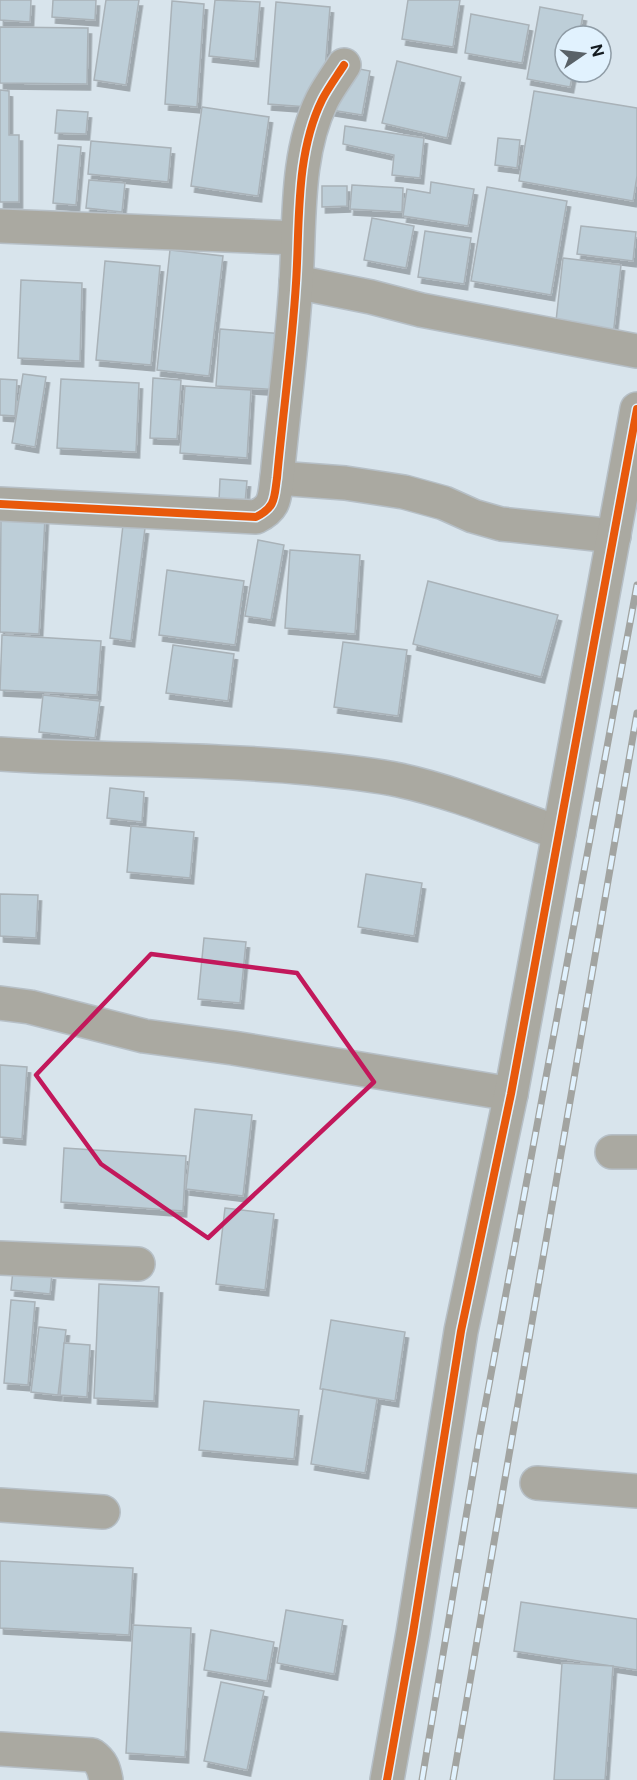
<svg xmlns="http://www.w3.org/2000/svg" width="637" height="1780" font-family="'Public Sans',sans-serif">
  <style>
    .building { fill: #bdced8; stroke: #a9b2b8; stroke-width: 1.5; filter: url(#shadow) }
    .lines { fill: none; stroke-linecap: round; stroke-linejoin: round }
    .street-casing { stroke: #b6bfc6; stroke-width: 36 }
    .street { stroke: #aaa9a1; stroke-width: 33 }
    .rail-casing { stroke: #a2a4a1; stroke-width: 7 }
    .rail { stroke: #e1f2fe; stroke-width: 4.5; stroke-dasharray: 14; stroke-linecap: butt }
    .cycleway-casing { stroke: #e1f2fe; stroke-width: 11 }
    .cycleway { stroke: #e8590c; stroke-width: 8 }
    .marked { fill: none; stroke: #c2185b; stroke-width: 4.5; stroke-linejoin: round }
  </style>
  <defs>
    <filter id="shadow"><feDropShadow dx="3.5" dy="6" stdDeviation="0" flood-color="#0004"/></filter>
  </defs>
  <rect width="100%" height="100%" fill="#d8e4ec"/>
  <g class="building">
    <path d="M0,0h31l-1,22 -30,-2z"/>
    <path d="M53,0h43l-1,20 -43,-3z"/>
    <path d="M106,0h33l-13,85 -32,-5z"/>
    <path d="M215,0l45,2 -5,59 -46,-5z"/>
    <path d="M408,0h52l-7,47 -51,-8z"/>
    <path d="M172,1l32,3 -7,103 -32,-3z"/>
    <path d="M276,2l54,5 -8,101 -54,-4z"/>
    <path d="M540,7l43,8 -4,21h-14v36h8l-3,15 -43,-8z"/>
    <path d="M471,14l58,11 -7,38 -57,-10z"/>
    <path d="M0,27l88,1 -1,56 -87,-1z"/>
    <path d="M397,61l64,16 -14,61 -65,-15z"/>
    <path d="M339,65l31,6 -8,44 -31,-5z"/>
    <path d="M0,90l9,1v44h10v67h-19z"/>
    <path d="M534,91l103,17v68l-4,25 -114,-20z"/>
    <path d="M202,107l67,10 -11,79 -67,-10z"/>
    <path d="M57,110l31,2 -2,22 -31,-1z"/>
    <path d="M345,126l79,12 -4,40 -28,-3 2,-20 -51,-11z"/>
    <path d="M498,138l22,2 -3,28 -22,-3z"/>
    <path d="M91,141l80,7 -3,34 -80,-8z"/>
    <path d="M58,145l23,2 -5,58 -23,-2z"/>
    <path d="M89,180l36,3 -3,29 -36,-4z"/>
    <path d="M431,182l43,7 -6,37 -65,-10 4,-27 23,4z"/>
    <path d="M352,185l51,3 -1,24 -52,-3z"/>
    <path d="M322,186h25v20l-25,1z"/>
    <path d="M487,187l80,14 -16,94 -80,-14z"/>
    <path d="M372,218l42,8 -8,42 -42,-8z"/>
    <path d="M581,226l55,6 -3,29 -56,-7z"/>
    <path d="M425,231l46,7 -7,46 -46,-7z"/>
    <path d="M170,250l53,6 -14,120 -52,-6z"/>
    <path d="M563,258l58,7 -8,71 -58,-6z"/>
    <path d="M105,261l55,5 -9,99 -55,-5z"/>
    <path d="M21,280l61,3 -2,78 -62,-3z"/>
    <path d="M220,329l65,5 -4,56 -65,-4z"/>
    <path d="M23,374l23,3 -11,70 -23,-4z"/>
    <path d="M153,378l28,2 -4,59 -27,-1z"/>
    <path d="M0,379l17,1 -2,36 -15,-1z"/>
    <path d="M61,379l78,4 -3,69 -79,-4z"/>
    <path d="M185,386l66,4 -4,68 -67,-5z"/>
    <path d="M220,479l27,2 -2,22 -26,-2z"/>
    <path d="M1,516l44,2 -6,116 -39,-2z"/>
    <path d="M123,525l22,3 -14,113 -21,-3z"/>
    <path d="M258,540l26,5 -13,75 -26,-4z"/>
    <path d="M290,550l70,5 -5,79 -70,-6z"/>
    <path d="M167,570l77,11 -9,64 -76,-10z"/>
    <path d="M428,581l130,34 -17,62 -128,-33z"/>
    <path d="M2,635l99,6 -4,54 -97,-5z"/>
    <path d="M343,642l64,8 -9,66 -64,-9z"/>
    <path d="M173,645l61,9 -6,47 -62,-8z"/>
    <path d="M43,695l57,6 -5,37 -56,-6z"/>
    <path d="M110,788l34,4 -2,30 -35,-4z"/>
    <path d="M131,826l63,6 -4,46 -63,-6z"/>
    <path d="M366,874l56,9 -8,53 -56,-9z"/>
    <path d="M0,894l38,1 -2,43 -36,-2z"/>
    <path d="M204,938l42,4 -6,61 -42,-4z"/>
    <path d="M0,1065l27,2 -5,72 -22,-2z"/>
    <path d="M195,1109l57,6 -9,81 -57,-7z"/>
    <path d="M64,1148l122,8 -3,55 -122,-9z"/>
    <path d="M225,1208l49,6 -9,76 -49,-6z"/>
    <path d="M13,1270l39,4 -2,20 -39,-4z"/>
    <path d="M99,1284l60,3 -5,114 -60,-3z"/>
    <path d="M11,1300l24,2 -7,83 -24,-2z"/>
    <path d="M331,1320l74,12 -10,69 -75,-12z"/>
    <path d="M39,1327l27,3 -8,65 -27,-3z"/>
    <path d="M64,1343l26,2 -3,52 -27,-2z"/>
    <path d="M323,1389l54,10 -12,74 -54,-9z"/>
    <path d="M204,1401l95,9 -5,49 -95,-9z"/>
    <path d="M0,1561l133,7 -4,67 -129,-7z"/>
    <path d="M521,1602l116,17v51l-123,-19z"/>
    <path d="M286,1610l57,10 -9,54 -57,-11z"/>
    <path d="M133,1625l58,3 -6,129 -59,-4z"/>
    <path d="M211,1630l63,12 -7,39 -63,-11z"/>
    <path d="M562,1663l51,3 -8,114h-51z"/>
    <path d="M221,1682l43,9 -17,79 -43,-9z"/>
  </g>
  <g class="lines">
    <defs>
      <g id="street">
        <path d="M0,226l297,12"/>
        <path d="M296,282l75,15 50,13 216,41"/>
        <path d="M277,478l68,5 59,9 40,11 29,13 28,8 113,12"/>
        <path d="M0,504l256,13c20,-10 18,-19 21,-39 6,-65 15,-130 19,-195 4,-60 -1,-128 26,-183 6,-12 15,-24 22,-35"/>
        <path d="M0,754c103,7 206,4 309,14 30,3 61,6 90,12 55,12 107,34 160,53"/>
        <path d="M0,1003l30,4 114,29 89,12 278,46"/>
        <path d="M612,1152h25"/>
        <path d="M0,1258l138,6"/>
        <path d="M537,1483l100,8"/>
        <path d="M0,1505l103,7"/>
        <path d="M0,1749l92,6c10,7 12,14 14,25"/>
        <path d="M387,1780l26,-147 48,-302 50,-237 126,-685"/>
      </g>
    </defs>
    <use href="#street" class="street-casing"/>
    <use href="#street" class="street"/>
    <defs>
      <g id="rail">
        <path d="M422,1780l57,-341 158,-854"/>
        <path d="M453,1780l184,-1067"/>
      </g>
    </defs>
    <use href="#rail" class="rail-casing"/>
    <use href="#rail" class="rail"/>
    <defs>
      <g id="cycleway">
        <path d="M0,504l256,13c20,-10 18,-19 21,-39 6,-65 15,-130 19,-195 4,-60 -1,-128 26,-183 6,-12 15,-24 22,-35"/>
        <path d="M387,1780l26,-147 48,-302 50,-237 126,-685"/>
      </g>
    </defs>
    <use href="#cycleway" class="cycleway-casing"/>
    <use href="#cycleway" class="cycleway"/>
  </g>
  <path class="marked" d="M151,954l146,19 77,109 -166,156 -107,-74 -65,-89z"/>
  <g transform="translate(583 54) rotate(76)"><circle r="28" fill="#e1f2fe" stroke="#8f9ca6" stroke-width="1.5"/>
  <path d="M0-4.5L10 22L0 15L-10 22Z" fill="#596268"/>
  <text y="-9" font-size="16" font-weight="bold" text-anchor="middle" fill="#141c21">N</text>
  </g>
</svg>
